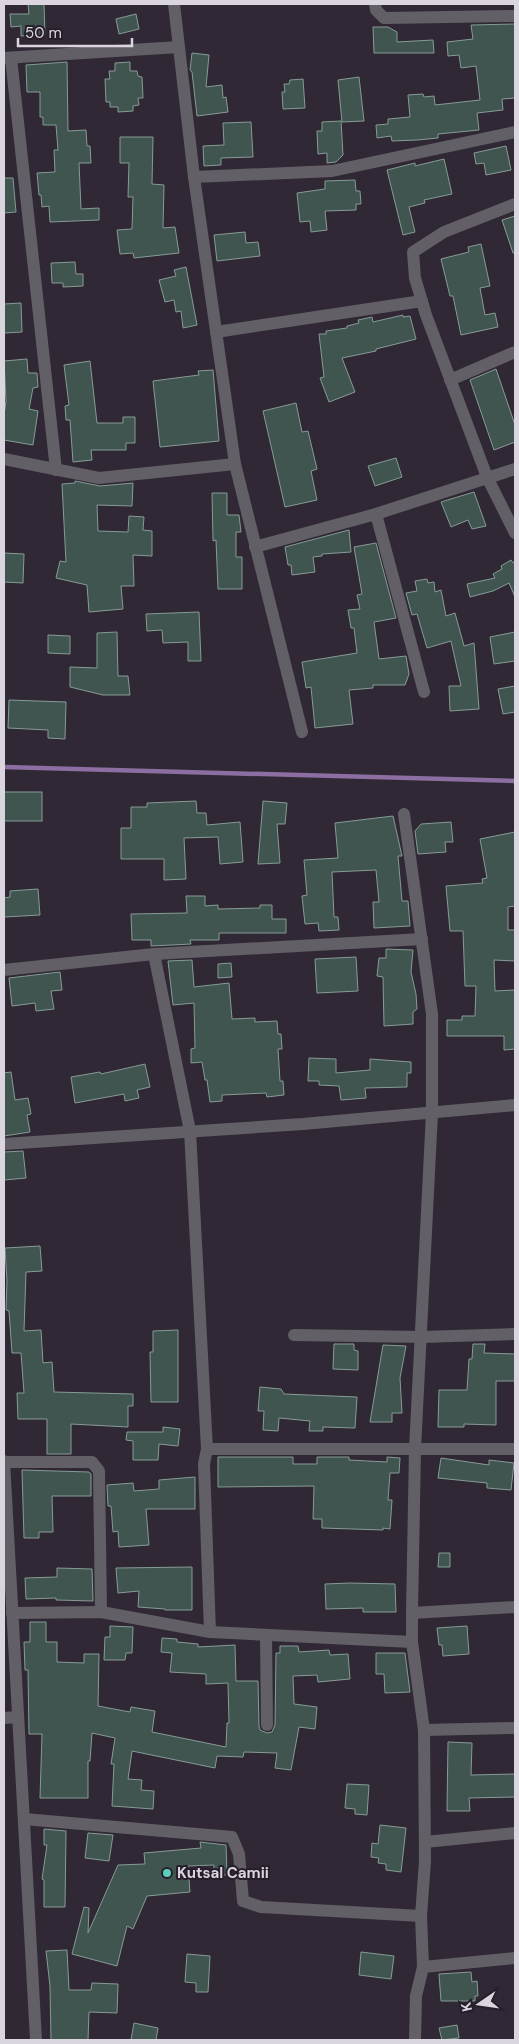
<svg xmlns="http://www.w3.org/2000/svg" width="519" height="2044" font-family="'DM Sans',sans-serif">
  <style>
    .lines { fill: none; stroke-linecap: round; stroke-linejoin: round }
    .stream { stroke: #8c6ea3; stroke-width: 4.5 }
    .building { fill: #415550; stroke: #869b96 }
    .minor { stroke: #635f66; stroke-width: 12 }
    .poi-dot { fill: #5ccebb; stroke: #261f2b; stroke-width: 2 }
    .labels { text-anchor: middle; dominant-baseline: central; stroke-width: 4; stroke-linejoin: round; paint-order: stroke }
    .poi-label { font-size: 15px; font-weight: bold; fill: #dad5de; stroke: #261f2b; text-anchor: start }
  </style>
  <rect width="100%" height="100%" fill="#302935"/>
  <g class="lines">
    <path class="stream" d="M4,767l511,14"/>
  </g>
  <g class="building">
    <path d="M28,4h16l1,31 -24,1v-10l-10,1 -1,-13h19z"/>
    <path d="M136,14l3,15 -20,5 -3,-15z"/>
    <path d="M515,24v74l-13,1 1,11 -26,3 2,17 -41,4v4l-21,2 -25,1 -1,-5 -14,2 -1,-13 12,-1v-5l22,-2 -2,-22 15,-1 1,3 10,-1 1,9 45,-5 -4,-34 -15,2 -2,-13 -11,1 -1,-14 26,-3 -2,-14z"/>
    <path d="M373,27h15l9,5v10l36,-2 1,13h-60z"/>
    <path d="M192,53l17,2 -3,32 16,-2 1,13 3,-1 2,15 -31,4 -5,-44 -2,-2z"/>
    <path d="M67,62l1,69 18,-1 1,16h3l1,17h-12l2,46 18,-1v12l-49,2 -1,-16 -7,1 -1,-12h-2l-2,-22 18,-1 -1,-22h4l-2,-25h-13v-8h-3v-25h-13l-1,-27z"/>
    <path d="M130,62v9h7l1,5 4,1 1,21h-5l1,7 -6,1v5l-15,1v-5h-8v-5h-4l-1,-23h5l-1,-8h6v-8z"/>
    <path d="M359,77l5,44 -22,1 -4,-42z"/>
    <path d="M303,79l2,29 -22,1 -1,-17h3l-1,-8h5l1,-4z"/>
    <path d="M341,121l2,34 -7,7 -9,1v-10l-9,1 -1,-23h5v-9z"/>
    <path d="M251,122l2,35 -32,1v7l-17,1 -1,-20 21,-1 -1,-22z"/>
    <path d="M120,137h33l-1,47 12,1 -1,43 12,-1 4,26 -45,5 -1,-5 -13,1 -3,-24 15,-1 1,-32h-5l1,-34h-9z"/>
    <path d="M506,146l5,24 -25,5 -2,-12 -8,1 -2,-11z"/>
    <path d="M444,159l8,35 -28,6 1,3 -16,4 6,25 -12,3 -16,-65 28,-7v3z"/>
    <path d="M4,178h9l3,34 -12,1z"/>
    <path d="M355,180l1,11h4l1,13h-5v6l-31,1 2,19 -16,2 -1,-11 -10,1 -3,-29 28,-4v-8z"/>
    <path d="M515,216v37h-2l-11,-33z"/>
    <path d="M245,232l1,11 12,-1 2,14 -43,5 -3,-26z"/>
    <path d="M481,244l9,42 -10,2 5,27 10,-2 3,14 -37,8 -8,-39h-3l-9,-37 28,-7 -1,-5z"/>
    <path d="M75,262l1,12h7v12l-20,1v-4h-11l-1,-20z"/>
    <path d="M186,267l11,58 -14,3 -2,-17 -5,1 -2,-12 -9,2 -6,-22 17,-4 -2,-6z"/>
    <path d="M21,303l1,29 -18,1v-29z"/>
    <path d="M403,315v2l7,-1 6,23 -40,10v2l-34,7 13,34 -26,10 -9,-24 4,-1 -5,-43h7v-3l21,-3v-2l12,-3 -1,-3 14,-3 1,5z"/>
    <path d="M27,359l1,14h9l1,14 -5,1 -4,21 9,2 -5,34 -29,-5v-25l2,-14 -2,-40z"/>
    <path d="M90,361l7,62h26v-6h12v26h-9v7h-35l1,10 -19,2 -3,-42h-4l-1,-14 4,-1 -5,-40z"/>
    <path d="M496,369l19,56v17l-21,8 -24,-70z"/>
    <path d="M213,370l6,71 -59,6 -7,-66 46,-6 -1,-4z"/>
    <path d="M296,403l6,29 6,-1 9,38 -6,2 6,29 -32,7 -22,-96z"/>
    <path d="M396,458l6,19 -27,9 -7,-20z"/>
    <path d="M75,481l25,5 33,-3 -1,23 -35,-1 1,26 30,1 1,-16 15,1 -1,13 9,1v25l-19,-1 1,31h-13l2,23 -34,3 -2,-27 -31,-7 4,-17 6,1 -4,-78 13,-1z"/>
    <path d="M474,492l12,34 -14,3 -4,-9 -17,7 -10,-25z"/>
    <path d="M212,493h15v22h12l2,17h-5v25h6v32h-24l-2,-49 -3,1z"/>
    <path d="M349,530l2,22 -29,2v2l-9,1 2,15 -23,3 -1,-10h-3l-3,-18z"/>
    <path d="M376,543l20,75 -22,4 5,37 27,-3 3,18 -4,11h-32v3l-24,2 4,34 -38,4 -4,-41 -5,1 -4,-26 55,-9 -3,-25h-3l-3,-18 12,-1 -3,-14 5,-1 -8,-47z"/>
    <path d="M4,553l20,1 -1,29 -19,-1z"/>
    <path d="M511,560l2,3 2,-1v35l-6,-14 -16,8 -23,6 -3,-13 28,-6 -2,-4 9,-5 -1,-3z"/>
    <path d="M427,579l1,4 6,-1 1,10 6,-2 5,26 9,-3 9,33 10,-3 5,66 -29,2 -1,-25h12l-10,-45 -24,7 -10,-34 -5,1 -6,-22 11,-2 -2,-10z"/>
    <path d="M199,612l2,49h-13v-19l-25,1 -1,-13 -15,1 -1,-17z"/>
    <path d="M117,632l1,44h10l2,19h-27l-33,-8v-20l27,1v-35z"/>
    <path d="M515,632v29l-21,3 -4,-27z"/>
    <path d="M48,635l22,1v18l-22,-1z"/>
    <path d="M515,686v26l-12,2 -5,-25z"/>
    <path d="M9,700l57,2 -1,37 -17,-1v-8l-40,-2z"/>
    <rect x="4" y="792" width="38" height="29"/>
    <path d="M196,801l1,12h9l1,12 33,-3 3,40 -23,2 -2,-27 -34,1 2,41 -22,1v-21h-43v-31h10v-21h16v-4z"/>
    <path d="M263,801l24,2 -2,21h-8l3,39 -22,1z"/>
    <path d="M393,816l9,40h-4l4,45h6l2,25 -36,2 -1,-26h6l-3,-32 -44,2 2,45h4l1,13 -20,1 -1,-8 -13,1 -3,-28 5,-1 -3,-35 34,-2 -3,-35z"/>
    <path d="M451,822l2,20h-8l1,10 -28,2 -3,-23 6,-7z"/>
    <path d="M515,832v74l-7,1v23h7v31l-21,-1 1,31 20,-1v59l-11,1v-14h-57v-16h15v-4h13l1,-30h-11l-2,-55h-13l-4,-45 37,-3 -1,-4 5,-1 -7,-39z"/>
    <path d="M38,889l2,26 -36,2v-19l6,-1v-6z"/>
    <path d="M186,896h19v10l13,-1v4l42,-1v-3h12v14h14v14h-67v7h-29l1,4 -40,2v-6h-19l-1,-26 56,-1z"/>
    <path d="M386,949l27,1 -2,22 5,22 1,15 -4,3v12l-29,2 -1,-49 -6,-1 2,-18h7z"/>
    <path d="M356,957l2,34 -41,2 -2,-34z"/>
    <path d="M192,960l2,27 35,-4 3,36 23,-1v4l22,-1 1,13h3l1,15h-4l2,32h3l1,14 -17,2 -1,-4 -44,2v6l-12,1 -3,-22h-2l-3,-18 -11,1v-14l4,-1 -1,-45 -21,2 -5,-44z"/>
    <path d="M231,963l1,14 -14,1v-14z"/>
    <path d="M60,972l2,18 -11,1 3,18 -18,2 -1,-8 -23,3 -3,-28z"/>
    <path d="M309,1058l27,1v14l34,-3v-11l41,3v11h-4v14l-42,1 1,10 -25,2 -2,-14 -20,-1v-4h-11z"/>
    <path d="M145,1064l5,23 -13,3 2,8 -14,3 -1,-7 -49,9 -4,-26 29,-5 1,2z"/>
    <path d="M11,1072l4,28 13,-2 3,16 -4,1 3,17 -26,4v-63z"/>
    <path d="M23,1151l3,27 -22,2v-28z"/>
    <path d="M40,1246l2,25 -16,1 -2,59 17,-1 2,33 9,-1 2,30 79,2v12h-5v21l-57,-3v30h-24v-35h-29l-1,-26h7l-3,-40h-9l-3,-42 -3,-1 1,-29 -2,-33z"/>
    <path d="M178,1330v72h-27l-1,-50h3v-21z"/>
    <path d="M334,1344h20v6l4,1v19l-25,-1z"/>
    <path d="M473,1344h12l-1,9 31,1v27h-19v44l-32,-1v3h-26l1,-37h28l2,-31h3z"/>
    <path d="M383,1345l23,1 -6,32 2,35h-10v9h-22z"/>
    <path d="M260,1387l21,2 3,5 73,3 -2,31 -32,-1v4h-14l1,-10 -31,-3 -1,13 -15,-1 1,-19h-6z"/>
    <path d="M163,1427l17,2 -2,17 -19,-2 -1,16h-25v-19l-7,-1 1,-8h36z"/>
    <path d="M218,1457h75v7h24v-7h32v3l38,2v-5l13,1 -1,15h-9l-2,27h4l-2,29 -7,-1v2l-61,-2v-9h-9l1,-33 -96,1z"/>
    <path d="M441,1458l48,7v-5l25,3 -3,27 -24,-2v-5l-49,-5z"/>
    <path d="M22,1470l67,2 2,2v22h-39l1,36h-14v6h-15z"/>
    <path d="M195,1477v32h-49l3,36 -30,2 -1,-16 -5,1 -2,-26h-3l-1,-21 26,-2 1,8 25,-2v-9z"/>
    <path d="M439,1553h11v14h-12z"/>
    <path d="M192,1567v43h-27v-1l-27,-2 1,-16 -21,2 -2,-25z"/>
    <path d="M57,1568l35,1 1,32 -37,-1v-2l-30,1 -1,-21 32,-1z"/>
    <path d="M350,1583l45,1 1,28h-33v-4l-37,1 -1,-25z"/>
    <path d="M30,1622h16v20h11v20l27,1v-9h15l-1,52 32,6 1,-5 24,4 -3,21 74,15 1,-24h2l-1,-40 -22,1v-10l-36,-2 2,-19 -11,-1 1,-14 15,1v3l21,2v3l37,-2 1,36h22l1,45 1,4 7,3 5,-1 3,-7 1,-72h4v-7h18l1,6 30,-2 1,5 18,-1 2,25 -32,3 -1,-7 -24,1 1,28 23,3 -2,22 -16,-2 -8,43 -16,-2 2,-15 -33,-1 -1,5 -26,-1 -2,12 -83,-17 -4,28 14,1 -1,10 13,1 -1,18 -41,-3 2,-42h-3l4,-26 -23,-5 -2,28h-2v37h-48l2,-64h-13l-1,-64h-3l-1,-28h6z"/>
    <path d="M110,1626l23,1 -1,26h-6l-1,7h-21l1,-23h5z"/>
    <path d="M467,1626l2,28 -26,2 -1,-11h-3l-2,-17z"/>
    <path d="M376,1653h29l5,39 -25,1 -1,-19h-8z"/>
    <path d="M448,1742l24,1 -1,32 44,-1v23l-46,1 1,13h-23z"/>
    <path d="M347,1784l22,1 -2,30 -12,-1v-5l-10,-1z"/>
    <path d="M380,1825l26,3 -5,44 -15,-2v-6l-8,-1 1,-5 -8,-1 1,-14 6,1z"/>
    <path d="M44,1829l22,2 -1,76h-21v-27l-2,-1 5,-34h-3z"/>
    <path d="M88,1833l25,2 -4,26 -24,-3z"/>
    <path d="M200,1842l26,3 1,30h-13v-10l-26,1 2,26 -43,4 -14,33 -6,-3 -10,40 -45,-12 12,-47 5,1 -1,25 30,-68 27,-1 -1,-11 57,-5z"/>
    <path d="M67,1950l2,40h22l1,-7 26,1 -1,29 -28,-1 -1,28h-37l-1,-54 -4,-35z"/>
    <path d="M361,1952l33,4 -3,23 -32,-4z"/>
    <path d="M187,1954l23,2 -2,36h-12v-9l-11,-1z"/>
    <path d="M471,1972l1,10 5,-1 1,15h-3v5h-34l-2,-27z"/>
    <path d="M134,2023l24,5 -2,12h-25z"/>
    <path d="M457,2025l2,13 -17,2 -3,-12z"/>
  </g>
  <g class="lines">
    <g class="minor">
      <path d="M174,4l20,173 41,287 67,268"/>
      <path d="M375,4l1,6 8,8 131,-2"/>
      <path d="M4,58l175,-11"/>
      <path d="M11,58l45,412"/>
      <path d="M194,177l138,-6 183,-39"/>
      <path d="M515,204l-71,28 -31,20 2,26 11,37 61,162 28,56"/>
      <path d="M216,332l206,-31"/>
      <path d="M450,380l65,-28"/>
      <path d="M4,459l95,19 136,-14"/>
      <path d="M376,514l48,178"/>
      <path d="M255,547l121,-33 139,-45"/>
      <path d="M404,814l28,200v99l-17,336 -3,164v29l12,88 1,131 -4,55 2,51 -7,29 -1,44"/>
      <path d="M154,954l36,177 17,318 -3,15 6,168"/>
      <path d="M4,970l150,-16 268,-15"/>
      <path d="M4,1144l299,-20 212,-19"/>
      <path d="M294,1335l128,2 93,-3"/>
      <path d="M207,1449h308"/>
      <path d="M4,1461l32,579"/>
      <path d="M4,1462h88l7,9 2,141"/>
      <path d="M12,1613l89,-1 109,20 202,10"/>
      <path d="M412,1613l103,-6"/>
      <path d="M266,1635l1,90"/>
      <path d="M4,1718l14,-1"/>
      <path d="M424,1730l91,-2"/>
      <path d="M24,1819l208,18 7,17 4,47 18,6 160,9"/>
      <path d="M425,1842l90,-9"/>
      <path d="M423,1967l92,-9"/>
    </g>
  </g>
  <circle class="poi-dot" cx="167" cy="1873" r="5"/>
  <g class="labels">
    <g class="poi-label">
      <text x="177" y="1873">Kutsal Camii</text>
    </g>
  </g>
  <rect width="519" height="2044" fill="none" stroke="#dad5de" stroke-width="10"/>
  <g transform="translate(479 2004) rotate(257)" stroke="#261f2b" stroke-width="4" paint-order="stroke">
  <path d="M0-4L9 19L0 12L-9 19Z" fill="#dad5de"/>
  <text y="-8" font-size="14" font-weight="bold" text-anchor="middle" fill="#dad5de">K</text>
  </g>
  <path d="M18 38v8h114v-8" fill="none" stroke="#dad5de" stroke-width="2.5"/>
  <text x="25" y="38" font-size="15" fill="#dad5de" stroke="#261f2b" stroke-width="4" paint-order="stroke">50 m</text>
</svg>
